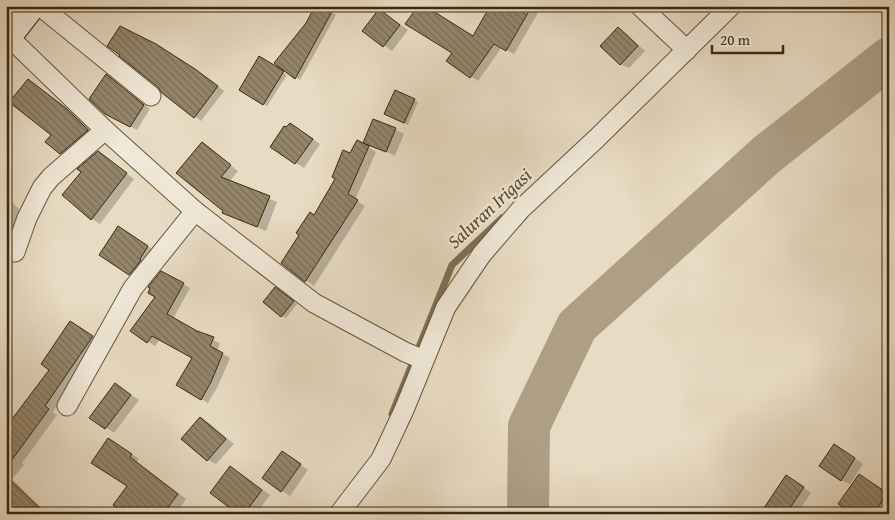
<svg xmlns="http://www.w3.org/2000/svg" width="895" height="520" font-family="'Gentium Book Plus',serif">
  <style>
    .shadow { fill: #0003 }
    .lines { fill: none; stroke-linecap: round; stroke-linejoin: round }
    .stream { stroke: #7f6f55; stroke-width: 7 }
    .river { stroke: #ad9e85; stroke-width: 42 }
    .building { fill: url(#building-back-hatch); stroke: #3a280c }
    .street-casing { stroke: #66553a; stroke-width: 21 }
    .secondary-casing { stroke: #3a280c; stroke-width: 30 }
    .street { stroke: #f0e8d8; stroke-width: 19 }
    .secondary { stroke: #f0e8d8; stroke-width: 28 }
    .labels { text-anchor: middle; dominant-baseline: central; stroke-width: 4.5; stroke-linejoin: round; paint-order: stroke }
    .water-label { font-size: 19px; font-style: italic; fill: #5c4b30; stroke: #f0e8d8 }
  </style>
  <defs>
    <pattern id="building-back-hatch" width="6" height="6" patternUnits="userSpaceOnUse" patternTransform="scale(1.25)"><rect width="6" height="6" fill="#94856b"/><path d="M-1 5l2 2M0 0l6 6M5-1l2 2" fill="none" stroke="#7a6d56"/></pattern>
  </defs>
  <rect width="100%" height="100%" fill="#e8dbc3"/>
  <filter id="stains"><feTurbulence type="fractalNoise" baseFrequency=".004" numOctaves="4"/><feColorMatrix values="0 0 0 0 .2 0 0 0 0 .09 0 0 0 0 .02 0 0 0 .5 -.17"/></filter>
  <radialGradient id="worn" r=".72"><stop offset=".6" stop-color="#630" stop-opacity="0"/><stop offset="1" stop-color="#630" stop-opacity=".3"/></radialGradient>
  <g class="shadow">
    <path d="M6,6h17l-7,9 -10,-6z"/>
    <path d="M320,6l16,9 -36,65 -24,-17z"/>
    <path d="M491,6h51l-28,48 -12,-7 -24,34 -30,-20 25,-24z"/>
    <path d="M380,10l28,20 -16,21 -28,-20z"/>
    <path d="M618,28l8,5 19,18 -16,17 -9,-4z"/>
    <path d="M260,58l27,17 -20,31 -27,-16z"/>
    <path d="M202,75l22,16 -23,30 -42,-35z"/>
    <path d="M107,76l43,33 -13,21 -24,-12z"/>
    <path d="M28,80l47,35 21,20 -27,23 -9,-5z"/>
    <path d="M414,100l4,2 -10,23 -19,-9z"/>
    <path d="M298,129l22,15 -16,24 -33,-21z"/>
    <path d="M395,129l9,5 -9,22 -30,-14z"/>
    <path d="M202,143l36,28 -9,11 48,20 -11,29 -43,-18 1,-3z"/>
    <path d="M368,147l8,5 -21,48 10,6 -51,80 -32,-23 33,-47 35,-61z"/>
    <path d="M106,158l28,21 -34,45 -8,-5 -29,-24z"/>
    <path d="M6,200l7,3 13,13 -14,27 -6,-4z"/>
    <path d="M127,232l29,20 -18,26 -8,-4z"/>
    <path d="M162,272l28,16 -17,31 23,13 24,11 -3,8 13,7 -12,28 -10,17 -30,-18 16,-27 -34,-19 -5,7 -23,-15 24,-35z"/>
    <path d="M6,280l7,4 -7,11z"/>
    <path d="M279,291l18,13 -11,14 -4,-2z"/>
    <path d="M79,327l22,15 -48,70 4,3 -35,48 2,2 -12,14 36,35h-30l-12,-11v-74l45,-59z"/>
    <path d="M889,328v15l-7,-6z"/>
    <path d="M115,384l24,16 -25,33 -23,-16z"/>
    <path d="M200,418l9,5 25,21 -18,20 -8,-4z"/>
    <path d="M116,444l23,15 -2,3 49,37 -10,15h-49l2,-28z"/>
    <path d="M843,450l20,14 -13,20 -9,-4z"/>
    <path d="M290,457l18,13 -18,26 -8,-5z"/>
    <path d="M230,467l40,28 -14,19h-16z"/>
    <path d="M868,480l21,14v14l-4,6h-48l6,-9z"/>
    <path d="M795,481l16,12 -14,21h-24z"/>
  </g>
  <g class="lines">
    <path class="stream" d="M392,414l60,-149 50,-47"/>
    <path class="river" d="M528,514l1,-88 48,-100 189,-171 123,-97"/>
  </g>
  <g class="building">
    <path d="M315,6h20l-40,73 -21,-16 32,-40z"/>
    <path d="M418,6h7l48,30 17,-30h42l-26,45 -12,-7 -24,34 -24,-17 6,-8 -47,-29z"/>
    <path d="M379,9l21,16 -17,22 -21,-16z"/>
    <path d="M120,26l36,18 39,25 23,17 -24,32 -32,-25 -4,-6 -39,-31 1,-1 -13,-9z"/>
    <path d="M618,27l20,19 -18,19 -20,-19z"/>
    <path d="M259,56l25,15 -21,34 -24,-15z"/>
    <path d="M106,74l38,31 -14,22 -25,-13 -16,-15z"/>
    <path d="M28,79l39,30 21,21 -28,24 -15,-12 6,-7 -42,-33z"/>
    <path d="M395,90l20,9 -11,24 -20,-9z"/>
    <path d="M373,119l23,9 -10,24 -23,-9z"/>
    <path d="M290,123l23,16 -18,25 -25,-17 14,-21 2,1z"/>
    <path d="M357,140l12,6 -21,48 10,6 -53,82 -24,-19 18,-28 -3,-2 14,-21 4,3 21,-36 -3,-2 11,-27 7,3z"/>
    <path d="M202,142l29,23 -10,12 49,19 -13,31 -35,-14 1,-2 -47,-38z"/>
    <path d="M98,151l29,22 -36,47 -29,-25 19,-23 -4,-3z"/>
    <path d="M118,226l30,20 -8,13 1,1 -12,15 -30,-20z"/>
    <path d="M161,271l23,12 -17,31 30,17 17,6 -4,9 13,7 -12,29 -10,18 -25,-15 16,-27 -40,-22 -5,7 -17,-12 25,-34 -7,-4 2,-5 -2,-1z"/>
    <path d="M275,287l19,14 -13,16 -18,-15z"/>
    <path d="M70,321l23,15 -48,70 4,3 -43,59v-41l43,-57 -8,-6z"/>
    <path d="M115,383l16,12 -26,34 -16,-11z"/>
    <path d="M200,417l26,22 -19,22 -26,-22z"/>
    <path d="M108,438l24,16 -2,3 48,37 -15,20h-38l-12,-9 14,-19 -36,-23z"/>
    <path d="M834,444l21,14 -14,23 -22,-15z"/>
    <path d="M282,451l19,13 -20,28 -19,-14z"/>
    <path d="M230,466l32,24 -18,24h-6l-28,-21z"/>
    <path d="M859,474l28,19 -13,21h-21l-15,-10z"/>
    <path d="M786,475l18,12 -18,27h-26z"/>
    <path d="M6,476l40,38h-40z"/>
  </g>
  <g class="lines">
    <defs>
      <g id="street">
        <path d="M40,6l111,90"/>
        <path d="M640,6l47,44"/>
        <path d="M8,36l97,94 90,81 119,92 91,49 19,8"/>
        <path d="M15,252l12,-34 15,-30 9,-11 54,-47"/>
        <path d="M67,406l66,-118 62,-77"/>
        <path d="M339,514l42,-55 23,-49 42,-103 36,-53 39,-45 75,-70 135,-133"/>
      </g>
      <path id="secondary" d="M6,38l25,-32"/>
    </defs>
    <use href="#street" class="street-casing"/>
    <use href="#secondary" class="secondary-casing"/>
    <use href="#street" class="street"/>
    <use href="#secondary" class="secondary"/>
  </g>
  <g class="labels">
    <g class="water-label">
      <text transform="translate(489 208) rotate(-43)">Saluran Irigasi</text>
    </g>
  </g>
  <rect width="895" height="520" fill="none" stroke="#e8dbc3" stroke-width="25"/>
  <rect x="8" y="8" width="880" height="505" fill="none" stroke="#3a280c" stroke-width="2.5"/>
  <rect x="12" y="12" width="870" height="495" fill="none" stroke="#3a280c"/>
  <path d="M712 45v8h71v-8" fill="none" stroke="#3a280c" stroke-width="2.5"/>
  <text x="720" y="45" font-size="15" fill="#3a280c" stroke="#f0e8d8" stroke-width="4" paint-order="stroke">20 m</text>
  <rect width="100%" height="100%" filter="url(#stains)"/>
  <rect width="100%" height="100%" fill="url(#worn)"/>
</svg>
